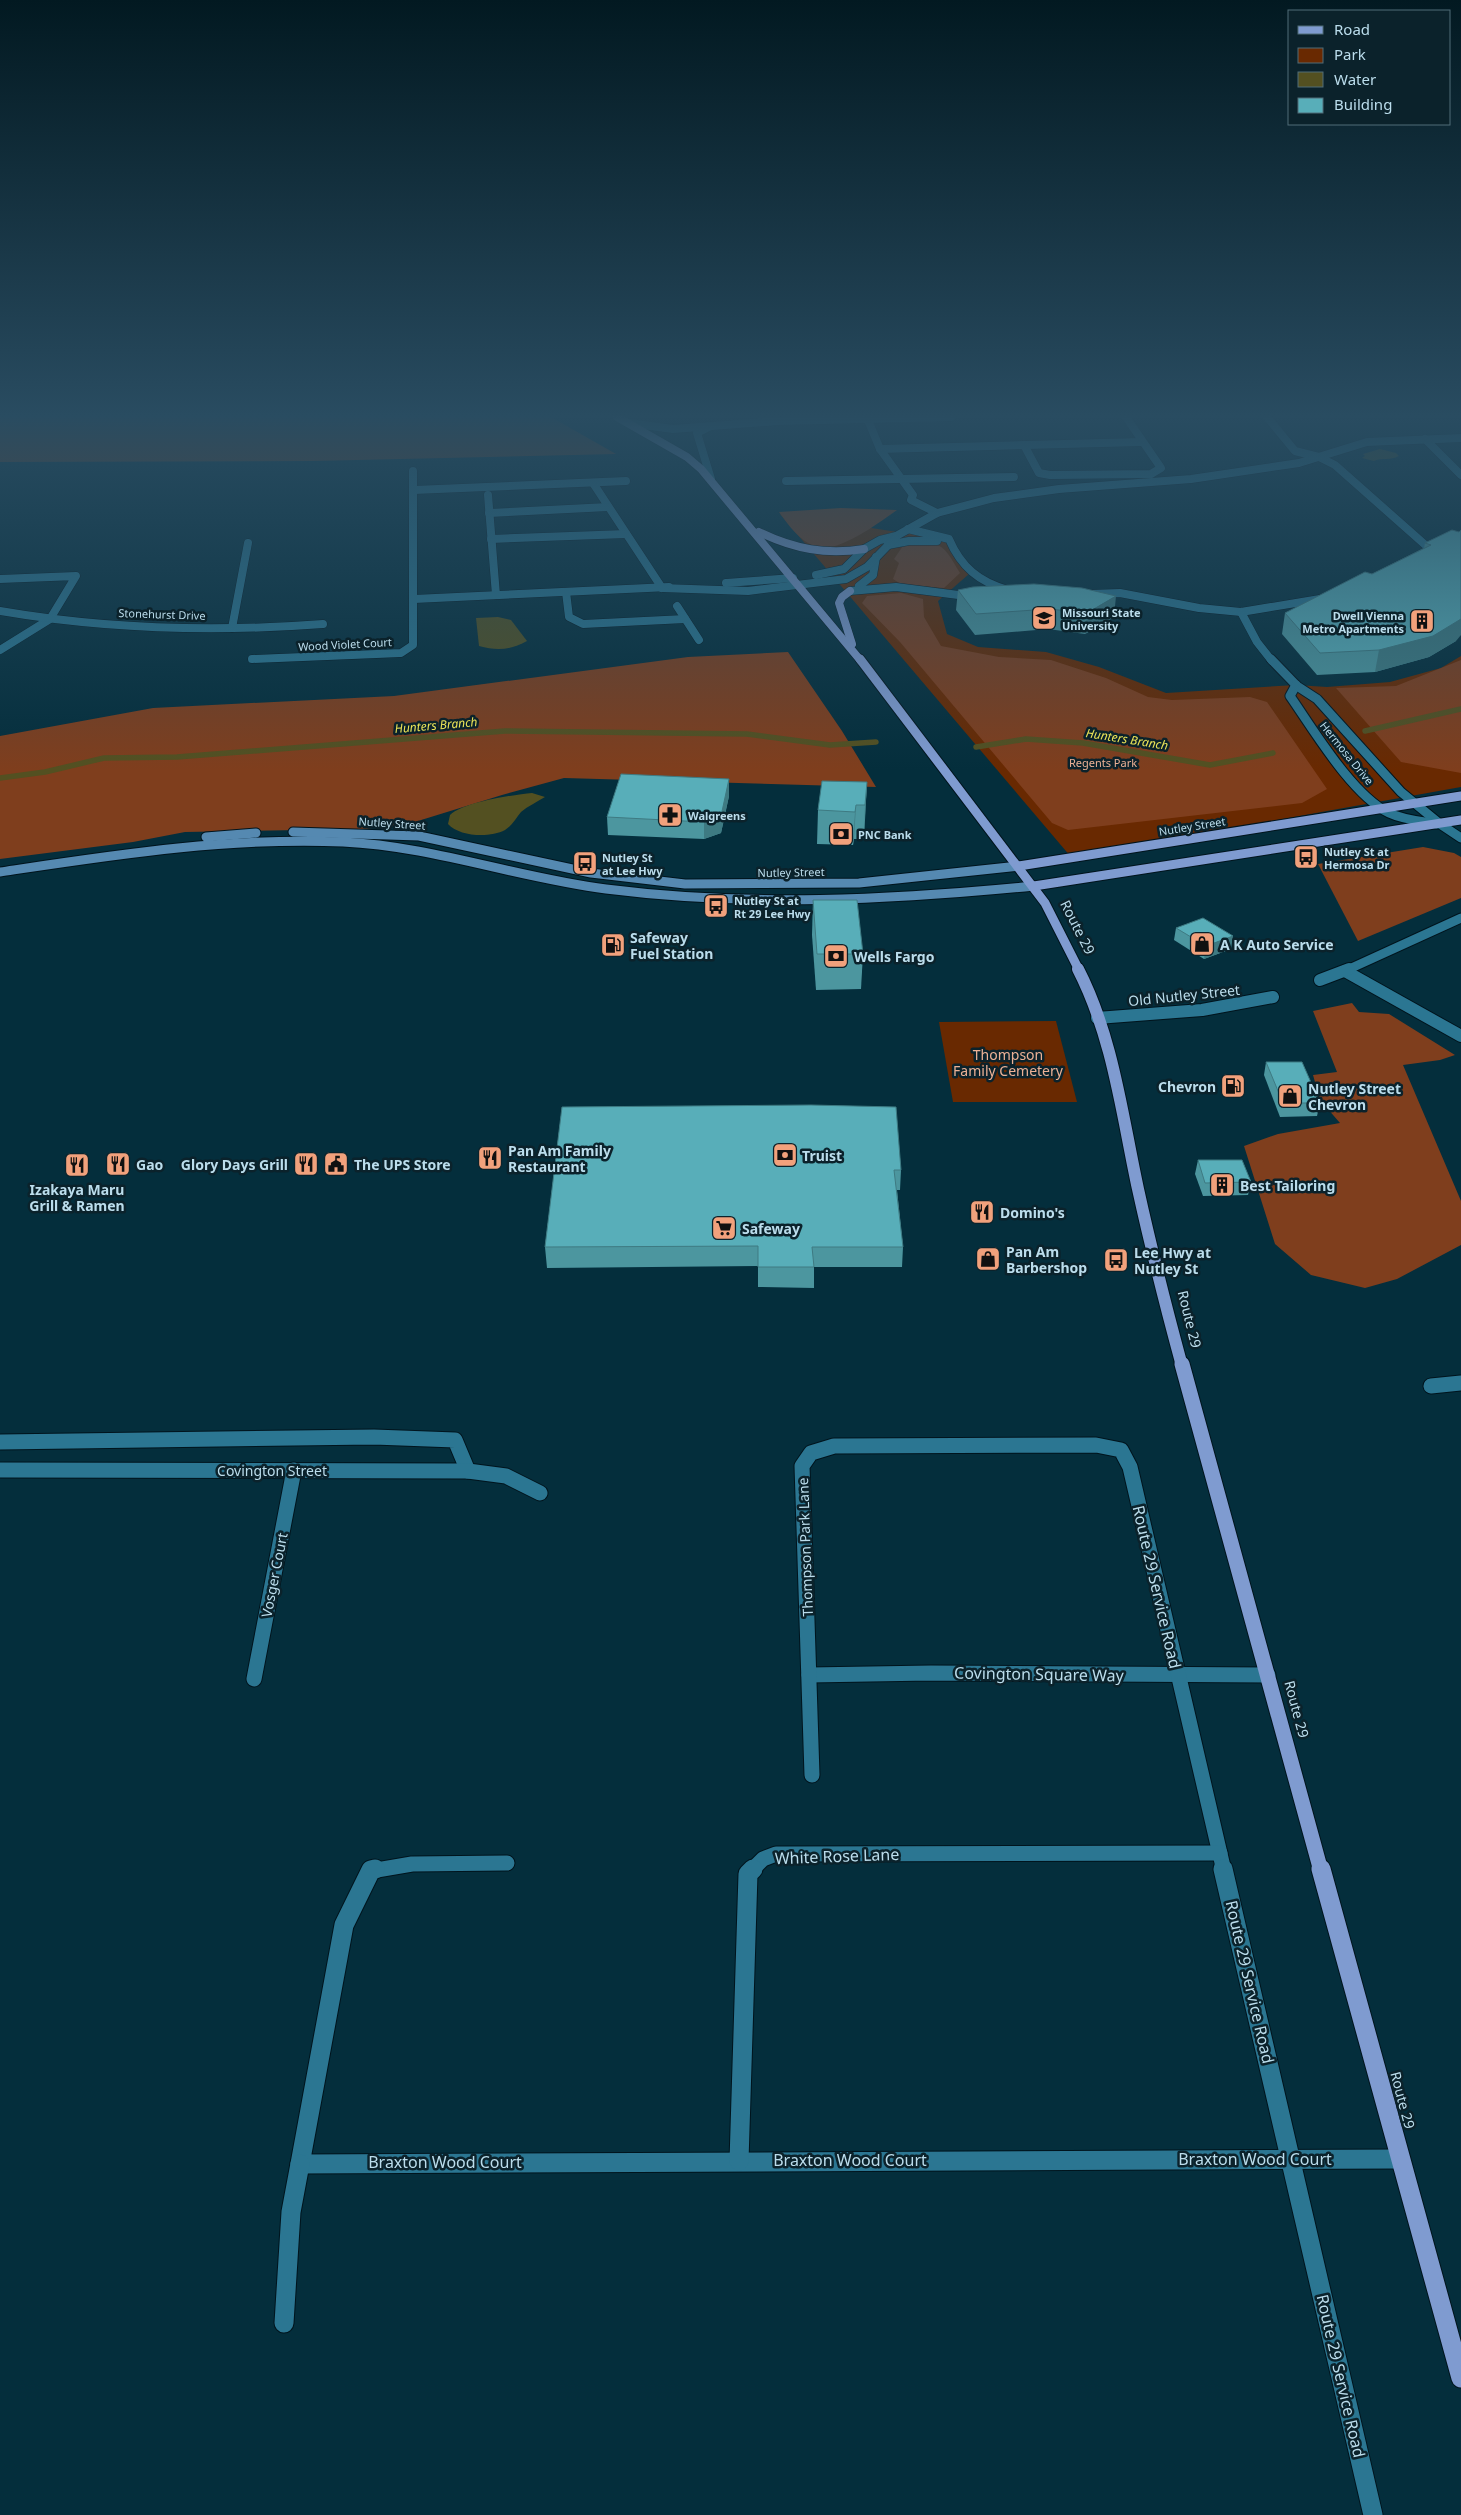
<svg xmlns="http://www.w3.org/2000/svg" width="1461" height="2515" font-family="'Noto Sans',sans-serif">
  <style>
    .green { fill: #692901 }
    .forest { fill: #7f3e1d }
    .water { fill: #535021 }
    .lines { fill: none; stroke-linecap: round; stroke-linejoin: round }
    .stream { stroke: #535021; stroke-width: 5.5 }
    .street-far4-casing { stroke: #00141d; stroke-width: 9 }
    .street-far3-casing { stroke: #00141d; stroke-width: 11 }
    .street-far2-casing { stroke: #00141d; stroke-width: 14 }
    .street-far1-casing { stroke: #00141d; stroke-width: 17 }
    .street-casing { stroke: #00141d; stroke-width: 21 }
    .secondary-casing { stroke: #00141d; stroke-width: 11 }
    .primary-far4-casing { stroke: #00141d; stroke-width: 9 }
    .primary-far3-casing { stroke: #00141d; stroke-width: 11 }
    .primary-far2-casing { stroke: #00141d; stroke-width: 14 }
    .primary-far1-casing { stroke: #00141d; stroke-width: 17 }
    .primary-casing { stroke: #00141d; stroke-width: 21 }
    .street-far4 { stroke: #2b7692; stroke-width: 8 }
    .street-far3 { stroke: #2b7692; stroke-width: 9 }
    .street-far2 { stroke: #2b7692; stroke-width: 12 }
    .street-far1 { stroke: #2b7692; stroke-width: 15 }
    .street { stroke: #2b7692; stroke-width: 19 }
    .secondary { stroke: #5589b1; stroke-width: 9 }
    .primary-far4 { stroke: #7f9bd0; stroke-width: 8 }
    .primary-far3 { stroke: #7f9bd0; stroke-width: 9 }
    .primary-far2 { stroke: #7f9bd0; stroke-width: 12 }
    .primary-far1 { stroke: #7f9bd0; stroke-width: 15 }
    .primary { stroke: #7f9bd0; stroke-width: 19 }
    .wall { fill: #4c969f }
    .shaded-wall { fill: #3e7a82 }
    .building { fill: #58aeb9; stroke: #3e7a82 }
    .labels { text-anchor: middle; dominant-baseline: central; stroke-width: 5; stroke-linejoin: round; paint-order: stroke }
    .far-poi-label { font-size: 11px; font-weight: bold; fill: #bbddec; stroke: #0b222b; text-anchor: start }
    .far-street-label { font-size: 11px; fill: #bbddec; stroke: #0b222b }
    .far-park-label { font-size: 11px; fill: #ecb195; stroke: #0b222b }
    .far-water-label { font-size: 12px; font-style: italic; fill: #ece458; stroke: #0b222b }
    .street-label { font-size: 14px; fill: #bbddec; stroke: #0b222b }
    .poi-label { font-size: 14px; font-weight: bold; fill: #bbddec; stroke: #0b222b; text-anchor: start }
    .park-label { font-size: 14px; fill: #ecb195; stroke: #0b222b }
    .near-street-label { font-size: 16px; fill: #bbddec; stroke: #0b222b }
  </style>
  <rect width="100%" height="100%" fill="#042e3c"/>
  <g class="green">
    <path d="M780,514l124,19 39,3 26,38 -31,27 9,33 31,13 68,5 53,15 67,26 130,-8 31,2 63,-5 51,-14 20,-12v131l-390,70z"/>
    <path d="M1056,1021l21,81h-124l-14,-80z"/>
  </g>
  <g class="forest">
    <path d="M0,417h551l65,37 -303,7 -313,1z"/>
    <path d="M841,508l56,2c-17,12 -59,44 -81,37 -16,-6 -27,-21 -37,-35z"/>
    <path d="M905,543c36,0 36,-3 55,30l-16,15 -43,-4 -8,-5 6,-16 -5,-4z"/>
    <path d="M901,593l22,6 1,18 17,29 58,11 52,3 55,18 42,19 24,3 78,-3 17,5 60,87 -25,14 -234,27 -16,-7 -152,-181 -38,-39 5,-7z"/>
    <path d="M788,652l54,79 34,56 -312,-9 -62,17 -97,30 -43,4 -177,3 -52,10 -133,17v-123l153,-28 241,-12 294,-39z"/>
    <path d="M1461,660v113l-60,-11 -65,-74 60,-2z"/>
    <path d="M1423,847l31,6 7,4v41l-103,43 -40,-77z"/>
    <path d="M1352,1003l7,9 30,2 66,41 -15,5 -37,5 58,136v44l-64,34 -32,9 -54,-13 -36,-31 -31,-98 34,-12 62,-11 -20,-23 -7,-25 24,-3 -24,-61z"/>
  </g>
  <g class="water">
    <path d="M1380,449l16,4 3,3c-9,5 -16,1 -25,5l-12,-3 3,-2 -2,-2z"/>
    <path d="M498,617l13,3 16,21c-16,9 -30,10 -48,5l-3,-28z"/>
    <path d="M532,793l13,4c-8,5 -17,9 -24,15 -5,6 -9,14 -16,18 -15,8 -45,7 -57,-6l2,-9c14,-13 62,-20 82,-22z"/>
  </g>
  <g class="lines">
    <g class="stream">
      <path d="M1365,731l96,-22"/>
      <path d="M976,747l50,-8 57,4 127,22 63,-12"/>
      <path d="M0,778l45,-6 59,-14 73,-1 328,-26 242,3 83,11 46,-3"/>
    </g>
    <defs>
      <g id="street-far4">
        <path d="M1267,417l28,34 24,6 16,8 96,85"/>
        <path d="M868,420l12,29 33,46 -2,5 26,13"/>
        <path d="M629,423l44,6 104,-8 174,-4"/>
        <path d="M709,427l-12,6 14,46"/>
        <path d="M1425,439l36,36"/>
        <path d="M1024,445l15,28 11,2 101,-1 10,-6 -35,-51"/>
        <path d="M880,449l261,-7"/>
        <path d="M786,481l228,-4"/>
        <path d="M593,483l69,105"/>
        <path d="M414,490l212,-9"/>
        <path d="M488,495l8,100"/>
        <path d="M489,513l119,-6"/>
        <path d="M908,529l41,10c12,28 30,43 59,51"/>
        <path d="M491,539l135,-5"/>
        <path d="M888,545l21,-4h28"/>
        <path d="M816,575l28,-6 20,-20 16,-9 16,-4"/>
        <path d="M0,579l76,-3 -26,43 -50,31"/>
        <path d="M726,583l67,-5"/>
        <path d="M859,586l14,-11 3,-18"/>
        <path d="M662,588l86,3 98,-12 21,-12 31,-32 39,-22 57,-15 65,-9 132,-10 108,-16 68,-21 94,-4"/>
        <path d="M850,591l46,-4 78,10"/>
        <path d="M566,592l3,25 14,7 102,-5"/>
        <path d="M1090,594l30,-1 79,15 42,4 79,-13"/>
        <path d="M414,599l255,-12"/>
        <path d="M677,606l22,34"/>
        <path d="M0,611c105,18 217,21 323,13"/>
        <path d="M1241,612l16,30 15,19"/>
        <path d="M232,628l16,-85"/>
        <path d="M252,659l149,-6 12,-8v-174"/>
      </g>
      <g id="street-far3">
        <path d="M1271,659l26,27 20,13 84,93 39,32 21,14"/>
        <path d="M1296,685l-6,11c23,33 62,99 99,117 15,7 32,8 48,11"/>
        <path d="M1347,970l114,-52"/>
      </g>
      <g id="street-far2">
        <path d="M1345,971l116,65"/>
        <path d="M1320,980l29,-11"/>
        <path d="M1097,1018l105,-8 71,-13"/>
      </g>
      <g id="street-far1">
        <path d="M1431,1386l30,-3"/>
        <path d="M0,1442l374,-5 81,3 13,31"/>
        <path d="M0,1470l468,1 38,5 34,17"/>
        <path d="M809,1675l122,-2 337,2"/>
        <path d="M254,1679l40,-209"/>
        <path d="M812,1775l-10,-309 9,-13 23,-7 262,-1 25,5 9,17 94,404"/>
        <path d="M371,1871l41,-7 95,-1"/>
        <path d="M751,1871l12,-12 13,-5 444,-1"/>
      </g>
      <g id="street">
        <path d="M375,1869l-4,1 -27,55 -44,239 1100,-5"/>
        <path d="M1223,1869l150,646"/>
        <path d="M739,2161l9,-287 5,-5"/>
        <path d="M284,2323l7,-111 9,-48"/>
      </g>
      <g id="secondary">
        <path d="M293,832l126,4 172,37 94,11 174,-1 160,-17"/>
        <path d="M206,837l50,-4"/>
        <path d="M0,872c114,-17 228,-35 343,-30 89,4 175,36 263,47 143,18 285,11 428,-3"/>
      </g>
      <g id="primary-far4">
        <path d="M617,417l70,40 14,12 160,192"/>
        <path d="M759,532c35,17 67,23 105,17"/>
        <path d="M850,591l-8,6 -3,6 13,41"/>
      </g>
      <g id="primary-far3">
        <path d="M860,659l185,244 34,67"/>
        <path d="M1019,866l442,-70"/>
        <path d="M1034,886l427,-66"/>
      </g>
      <path id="primary-far2" d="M1078,969c35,68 44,146 60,220 13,59 28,118 44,177"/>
      <path id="primary-far1" d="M1182,1364l139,507"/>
      <path id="primary" d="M1321,1869l140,509"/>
    </defs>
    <use href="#street-far4" class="street-far4-casing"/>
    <use href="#street-far3" class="street-far3-casing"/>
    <use href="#street-far2" class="street-far2-casing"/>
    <use href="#street-far1" class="street-far1-casing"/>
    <use href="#street" class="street-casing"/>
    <use href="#secondary" class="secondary-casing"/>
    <use href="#primary-far4" class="primary-far4-casing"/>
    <use href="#primary-far3" class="primary-far3-casing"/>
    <use href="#primary-far2" class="primary-far2-casing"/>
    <use href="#primary-far1" class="primary-far1-casing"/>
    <use href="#primary" class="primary-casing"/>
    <use href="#street-far4" class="street-far4"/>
    <use href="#street-far3" class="street-far3"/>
    <use href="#street-far2" class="street-far2"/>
    <use href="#street-far1" class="street-far1"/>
    <use href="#street" class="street"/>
    <use href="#secondary" class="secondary"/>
    <use href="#primary-far4" class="primary-far4"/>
    <use href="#primary-far3" class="primary-far3"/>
    <use href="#primary-far2" class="primary-far2"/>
    <use href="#primary-far1" class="primary-far1"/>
    <use href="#primary" class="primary"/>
  </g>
  <g class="wall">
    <path d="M1452,530l4,111 -27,16 -54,15 -58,3 -35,-41 3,-21 87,-39 52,-26 1,-5z"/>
    <path d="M958,590l156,27 -29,17 -37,-5 -73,6 -19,-25z"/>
    <path d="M867,782l-3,57h-10l-1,6 -36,-1 1,-34z"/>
    <path d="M729,796l-8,37 -17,6 -96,-4 -1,-18z"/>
    <path d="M813,900l50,54 -2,35 -45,1 -4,-55z"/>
    <path d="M1176,928l55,21 -27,10 -30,-19z"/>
    <path d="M1266,1062l54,41 -3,13 -37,1 -16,-42z"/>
    <path d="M562,1107l339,63 -1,20h-3l6,57 -1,20h-88v21l-56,-1v-21l-211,2 -2,-21z"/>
    <path d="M1198,1160l53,22 -3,13 -45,1 -8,-22z"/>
  </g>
  <g class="shaded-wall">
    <path d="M1116,596l-2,21 -29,17 2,-21z"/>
    <path d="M1461,619v16l-5,6 -27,16 -54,15 4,-22z"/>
    <path d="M729,779v17l-8,37 -17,6v-17z"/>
    <path d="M867,782l-2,34 -1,23 1,-34z"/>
    <path d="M856,805l-2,34 -1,6 2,-33z"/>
    <path d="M1233,936l-2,13 -27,10 2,-13z"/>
  </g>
  <g class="building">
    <path d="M1452,530l7,2 2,-2v89l-28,17 -54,14 -59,3 -35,-40 80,-41 7,2 59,-29 -6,-2z"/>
    <path d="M1034,584l48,4 34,8 -29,17 -38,-4 -73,5 -18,-24 15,-3z"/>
    <path d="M621,774l108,5 -8,37 -17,6 -97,-5z"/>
    <path d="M822,781l45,1 -2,23h-9l-1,7 -37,-2z"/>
    <path d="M813,900h44l6,54h-46z"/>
    <path d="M1203,918l30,18 -27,10 -30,-18z"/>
    <path d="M1266,1062h36l18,41h-37z"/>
    <path d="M811,1105l85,2 5,63h-7l9,77h-91l2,20h-56v-21l-213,1 17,-140z"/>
    <path d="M1198,1160h44l9,22 -46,1z"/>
  </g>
  <linearGradient id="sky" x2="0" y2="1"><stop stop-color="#021921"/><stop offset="0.54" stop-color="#294c61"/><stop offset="1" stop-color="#294c61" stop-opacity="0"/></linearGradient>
  <rect width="1461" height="770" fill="url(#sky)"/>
  <defs>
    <symbol id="university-square" viewBox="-11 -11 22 22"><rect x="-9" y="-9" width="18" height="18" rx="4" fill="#f1a17c" stroke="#0b222b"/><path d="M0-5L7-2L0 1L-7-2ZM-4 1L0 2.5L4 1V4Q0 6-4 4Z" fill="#111"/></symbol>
    <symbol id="building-square" viewBox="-11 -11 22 22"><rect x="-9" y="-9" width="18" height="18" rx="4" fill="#f1a17c" stroke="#0b222b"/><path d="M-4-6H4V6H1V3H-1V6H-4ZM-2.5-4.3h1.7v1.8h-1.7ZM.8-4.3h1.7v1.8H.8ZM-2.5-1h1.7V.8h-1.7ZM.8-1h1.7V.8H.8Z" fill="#111"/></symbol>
    <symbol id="pharmacy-square" viewBox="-11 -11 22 22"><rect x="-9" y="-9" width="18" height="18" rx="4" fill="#f1a17c" stroke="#0b222b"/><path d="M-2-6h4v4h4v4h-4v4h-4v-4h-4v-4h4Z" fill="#111"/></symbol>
    <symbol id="bank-square" viewBox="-11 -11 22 22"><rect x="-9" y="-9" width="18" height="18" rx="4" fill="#f1a17c" stroke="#0b222b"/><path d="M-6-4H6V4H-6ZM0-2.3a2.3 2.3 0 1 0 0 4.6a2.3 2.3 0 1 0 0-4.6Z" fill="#111"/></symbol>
    <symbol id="bus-square" viewBox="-11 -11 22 22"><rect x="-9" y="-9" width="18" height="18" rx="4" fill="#f1a17c" stroke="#0b222b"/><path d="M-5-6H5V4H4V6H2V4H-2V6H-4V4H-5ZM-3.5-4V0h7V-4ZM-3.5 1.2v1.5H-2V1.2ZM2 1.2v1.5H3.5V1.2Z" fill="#111"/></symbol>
    <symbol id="shop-square" viewBox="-11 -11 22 22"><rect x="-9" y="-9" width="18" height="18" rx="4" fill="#f1a17c" stroke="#0b222b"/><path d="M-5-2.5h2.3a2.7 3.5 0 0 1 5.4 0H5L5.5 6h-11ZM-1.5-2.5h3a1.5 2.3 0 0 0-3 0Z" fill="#111"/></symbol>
    <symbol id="fuel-square" viewBox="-11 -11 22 22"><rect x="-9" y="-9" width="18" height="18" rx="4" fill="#f1a17c" stroke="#0b222b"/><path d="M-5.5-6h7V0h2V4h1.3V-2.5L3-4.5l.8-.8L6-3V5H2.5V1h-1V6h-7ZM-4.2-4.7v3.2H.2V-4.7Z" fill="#111"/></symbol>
    <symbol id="restaurant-square" viewBox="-11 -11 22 22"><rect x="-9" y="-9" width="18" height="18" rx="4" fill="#f1a17c" stroke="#0b222b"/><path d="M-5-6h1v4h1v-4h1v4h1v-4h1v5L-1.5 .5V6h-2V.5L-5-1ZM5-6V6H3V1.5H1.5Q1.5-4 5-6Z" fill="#111"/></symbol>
    <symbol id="civic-square" viewBox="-11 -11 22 22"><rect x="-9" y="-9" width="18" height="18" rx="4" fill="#f1a17c" stroke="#0b222b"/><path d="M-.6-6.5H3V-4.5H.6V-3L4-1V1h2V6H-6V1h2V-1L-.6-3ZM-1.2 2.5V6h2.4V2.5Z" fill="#111"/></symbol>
    <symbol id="supermarket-square" viewBox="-11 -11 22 22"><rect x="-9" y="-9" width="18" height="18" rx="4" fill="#f1a17c" stroke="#0b222b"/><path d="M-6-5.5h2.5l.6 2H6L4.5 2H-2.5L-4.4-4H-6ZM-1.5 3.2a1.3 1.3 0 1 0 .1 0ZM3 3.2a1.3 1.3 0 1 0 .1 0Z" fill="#111"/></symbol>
  </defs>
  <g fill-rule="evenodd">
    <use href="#university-square" x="1030" y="604" width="28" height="28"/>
    <use href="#building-square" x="1408" y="607" width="28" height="28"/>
    <use href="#pharmacy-square" x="656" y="801" width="28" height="28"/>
    <use href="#bank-square" x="827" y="820" width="28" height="28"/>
    <use href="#bus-square" x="1292" y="843" width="28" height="28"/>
    <use href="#bus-square" x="571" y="849" width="28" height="28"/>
    <use href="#bus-square" x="702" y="892" width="28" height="28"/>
    <use href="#shop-square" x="1188" y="930" width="28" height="28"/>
    <use href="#fuel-square" x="599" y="931" width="28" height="28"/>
    <use href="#bank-square" x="822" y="942" width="28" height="28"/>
    <use href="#fuel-square" x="1219" y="1072" width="28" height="28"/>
    <use href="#shop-square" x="1276" y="1082" width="28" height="28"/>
    <use href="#bank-square" x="771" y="1141" width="28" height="28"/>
    <use href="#restaurant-square" x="476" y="1144" width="28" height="28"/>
    <use href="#restaurant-square" x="104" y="1150" width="28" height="28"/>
    <use href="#restaurant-square" x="292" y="1150" width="28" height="28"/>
    <use href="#civic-square" x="322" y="1150" width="28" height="28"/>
    <use href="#restaurant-square" x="63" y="1151" width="28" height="28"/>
    <use href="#building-square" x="1208" y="1171" width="28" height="28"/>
    <use href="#restaurant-square" x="968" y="1198" width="28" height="28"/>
    <use href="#supermarket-square" x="710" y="1214" width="28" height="28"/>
    <use href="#shop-square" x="974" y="1245" width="28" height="28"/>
    <use href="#bus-square" x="1102" y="1246" width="28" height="28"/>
  </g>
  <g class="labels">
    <g class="far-poi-label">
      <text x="1062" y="612">Missouri State<tspan x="1062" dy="13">University</tspan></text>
      <text x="1404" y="615" text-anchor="end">Dwell Vienna<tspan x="1404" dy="13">Metro Apartments</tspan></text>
      <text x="688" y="815">Walgreens</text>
      <text x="858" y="834">PNC Bank</text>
      <text x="1324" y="851">Nutley St at<tspan x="1324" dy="13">Hermosa Dr</tspan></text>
      <text x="602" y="857">Nutley St<tspan x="602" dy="13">at Lee Hwy</tspan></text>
      <text x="734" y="900">Nutley St at<tspan x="734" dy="13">Rt 29 Lee Hwy</tspan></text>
    </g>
    <g class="far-street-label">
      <text transform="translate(162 614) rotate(2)">Stonehurst Drive</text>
      <text transform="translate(345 644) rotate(-3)">Wood Violet Court</text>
      <text transform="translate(1347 753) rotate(51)">Hermosa Drive</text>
      <text transform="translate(392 823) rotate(4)">Nutley Street</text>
      <text transform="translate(1192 826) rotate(-9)">Nutley Street</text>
      <text transform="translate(791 872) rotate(-1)">Nutley Street</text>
    </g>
    <g class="far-park-label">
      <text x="1103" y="762">Regents Park</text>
    </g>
    <g class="far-water-label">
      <text transform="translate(436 725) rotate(-5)">Hunters Branch</text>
      <text transform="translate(1127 739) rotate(9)">Hunters Branch</text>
    </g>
    <g class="street-label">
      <text transform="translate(1078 927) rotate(63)">Route 29</text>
      <text transform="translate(1184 995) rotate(-6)">Old Nutley Street</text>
      <text transform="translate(1190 1319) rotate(76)">Route 29</text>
      <text x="272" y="1470">Covington Street</text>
      <text transform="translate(805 1547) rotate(-92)">Thompson Park Lane</text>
      <text transform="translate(274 1575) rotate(-79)">Vosger Court</text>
      <text transform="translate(1297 1709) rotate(75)">Route 29</text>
      <text transform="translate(1403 2100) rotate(75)">Route 29</text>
    </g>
    <g class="poi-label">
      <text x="630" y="937">Safeway<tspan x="630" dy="16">Fuel Station</tspan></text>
      <text x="1220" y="944">A K Auto Service</text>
      <text x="854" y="956">Wells Fargo</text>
      <text x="1216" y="1086" text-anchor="end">Chevron</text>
      <text x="1308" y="1088">Nutley Street<tspan x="1308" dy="16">Chevron</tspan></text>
      <text x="508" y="1150">Pan Am Family<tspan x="508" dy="16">Restaurant</tspan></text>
      <text x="802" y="1155">Truist</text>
      <text x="136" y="1164">Gao</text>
      <text x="288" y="1164" text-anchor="end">Glory Days Grill</text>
      <text x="354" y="1164">The UPS Store</text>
      <text x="1240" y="1185">Best Tailoring</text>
      <text x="77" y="1189" text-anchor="middle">Izakaya Maru<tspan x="77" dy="16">Grill &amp; Ramen</tspan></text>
      <text x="1000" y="1212">Domino's</text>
      <text x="742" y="1228">Safeway</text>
      <text x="1006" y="1251">Pan Am<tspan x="1006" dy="16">Barbershop</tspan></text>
      <text x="1134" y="1252">Lee Hwy at<tspan x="1134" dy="16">Nutley St</tspan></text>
    </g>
    <g class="park-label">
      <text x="1008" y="1054">Thompson<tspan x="1008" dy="16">Family Cemetery</tspan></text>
    </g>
    <g class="near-street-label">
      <text transform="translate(1157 1587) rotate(77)">Route 29 Service Road</text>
      <text transform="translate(1039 1674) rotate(1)">Covington Square Way</text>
      <text transform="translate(837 1856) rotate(-2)">White Rose Lane</text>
      <text transform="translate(1250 1982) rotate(77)">Route 29 Service Road</text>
      <text x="1255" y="2159">Braxton Wood Court</text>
      <text x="850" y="2160">Braxton Wood Court</text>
      <text x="445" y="2162">Braxton Wood Court</text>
      <text transform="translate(1341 2376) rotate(77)">Route 29 Service Road</text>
    </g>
  </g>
  <rect x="1288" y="10" width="162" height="115" fill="#0b222b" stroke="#516d78"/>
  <rect x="1298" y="26" width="25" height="8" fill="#7f9bd0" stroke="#516d78"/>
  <text x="1334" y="35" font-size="15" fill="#bbddec">Road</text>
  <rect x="1298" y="48" width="25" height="15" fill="#692901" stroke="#516d78"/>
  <text x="1334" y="60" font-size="15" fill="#bbddec">Park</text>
  <rect x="1298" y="72" width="25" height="15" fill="#535021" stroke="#516d78"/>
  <text x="1334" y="85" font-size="15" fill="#bbddec">Water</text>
  <rect x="1298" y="98" width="25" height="15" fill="#58aeb9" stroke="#516d78"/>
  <text x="1334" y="110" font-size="15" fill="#bbddec">Building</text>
</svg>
